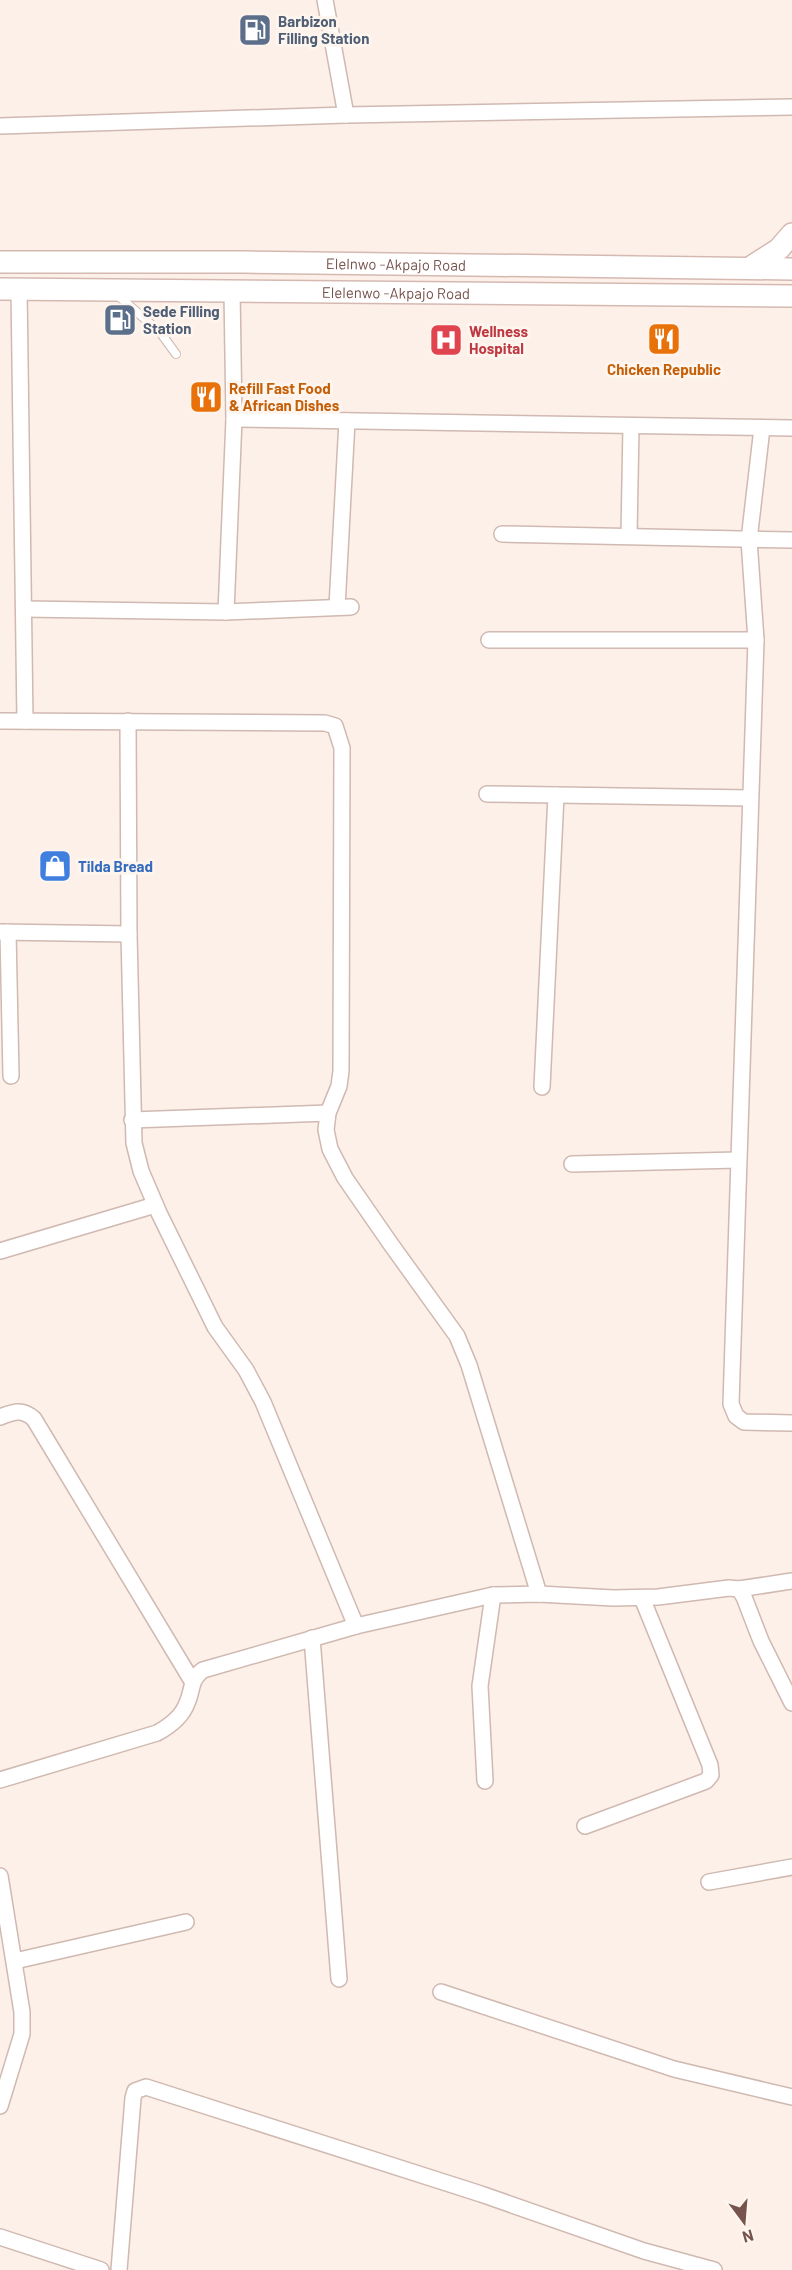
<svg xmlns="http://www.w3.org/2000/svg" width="792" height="2270" font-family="Barlow,sans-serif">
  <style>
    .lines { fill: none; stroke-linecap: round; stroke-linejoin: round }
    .service-casing { stroke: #d0b9b1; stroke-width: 10 }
    .minor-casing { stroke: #d0b9b1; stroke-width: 18 }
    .secondary-casing { stroke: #d5b9b1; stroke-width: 24 }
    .service { stroke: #fff; stroke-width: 8 }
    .minor { stroke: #fff; stroke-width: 15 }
    .secondary { stroke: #fff; stroke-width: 21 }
    .labels { text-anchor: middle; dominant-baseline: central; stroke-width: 6; stroke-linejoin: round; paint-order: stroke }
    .service-label { font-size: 15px; font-weight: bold; fill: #4e5e75; stroke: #fef5ef; text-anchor: start }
    .street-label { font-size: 15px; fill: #76534d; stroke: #fef5ef }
    .health-label { font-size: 15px; font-weight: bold; fill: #be3a42; stroke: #fef5ef; text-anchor: start }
    .food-label { font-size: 15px; font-weight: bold; fill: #c56008; stroke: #fef5ef }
    .shop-label { font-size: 15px; font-weight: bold; fill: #366cbe; stroke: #fef5ef; text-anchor: start }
  </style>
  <rect width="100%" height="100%" fill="#fcf0e8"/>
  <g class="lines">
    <defs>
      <path id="service" d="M116,294l44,38 16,22"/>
      <g id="minor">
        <path d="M325,0l21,115"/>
        <path d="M0,126l346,-11 446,-8"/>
        <path d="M19,289l6,432"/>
        <path d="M234,419l558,9"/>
        <path d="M762,428l-13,112 7,100 -25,764 5,12 8,6 48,1"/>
        <path d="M502,534l290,6"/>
        <path d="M629,536l2,-110"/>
        <path d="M337,607l10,-186"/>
        <path d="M24,609l202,3 125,-5"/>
        <path d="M226,612l8,-193 -2,-128"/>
        <path d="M489,640h267"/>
        <path d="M0,721l325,2 10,3 7,22 -1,323 -2,15 -11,27 -2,17 4,19 15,29 45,65 67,93 12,29 70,229"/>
        <path d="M128,721l1,213 5,209 7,28 18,42 56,114 31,43 17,32 93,224"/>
        <path d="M487,794l263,4"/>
        <path d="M0,932l129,2"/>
        <path d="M8,932l3,144"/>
        <path d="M542,1087l14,-292"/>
        <path d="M132,1120l196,-7"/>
        <path d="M572,1164l166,-4"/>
        <path d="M0,1251l155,-46"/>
        <path d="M0,1417c13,-5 22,-9 34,2l158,262"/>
        <path d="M739,1589l53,-8"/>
        <path d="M312,1638l27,341"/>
        <path d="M0,1780l157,-47c13,-7 25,-16 30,-30 6,-13 3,-24 16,-33l153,-44 137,-31 46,-1 74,4 45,-1 71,-9 10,1 5,8 17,44 31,62"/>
        <path d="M485,1781l-5,-95 13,-91"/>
        <path d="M585,1826l121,-45 5,-6 -1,-10 -68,-167"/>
        <path d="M0,1876l22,136v22l-22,72"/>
        <path d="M709,1882l83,-15"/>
        <path d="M15,1961l171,-39"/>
        <path d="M441,1992l233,77 118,28"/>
        <path d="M0,2237l101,33"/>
        <path d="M119,2270l14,-172 2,-7 11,-4 335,107 163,57 70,19"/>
      </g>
      <g id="secondary">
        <path id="s1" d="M0,262h244l548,7"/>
        <path d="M751,267l28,-18 13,-15"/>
        <path id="s2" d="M0,289l792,7"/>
      </g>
    </defs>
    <use href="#service" class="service-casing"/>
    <use href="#minor" class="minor-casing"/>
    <use href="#secondary" class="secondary-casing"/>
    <use href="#service" class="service"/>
    <use href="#minor" class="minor"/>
    <use href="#secondary" class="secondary"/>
  </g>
  <defs>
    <symbol id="fuel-square" viewBox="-11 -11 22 22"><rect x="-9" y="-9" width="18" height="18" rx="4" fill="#5c6f8a" stroke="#fef5ef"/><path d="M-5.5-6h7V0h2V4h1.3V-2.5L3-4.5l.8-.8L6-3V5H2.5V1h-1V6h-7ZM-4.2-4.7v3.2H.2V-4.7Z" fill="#fff"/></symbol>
    <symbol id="restaurant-square" viewBox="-11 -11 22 22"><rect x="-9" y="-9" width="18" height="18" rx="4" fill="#e8710a" stroke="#fef5ef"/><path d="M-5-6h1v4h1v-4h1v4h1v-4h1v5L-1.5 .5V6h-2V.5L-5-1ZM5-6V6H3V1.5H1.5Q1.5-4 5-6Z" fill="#fff"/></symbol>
    <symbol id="hospital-square" viewBox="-11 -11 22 22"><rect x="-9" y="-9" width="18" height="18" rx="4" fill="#e0444e" stroke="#fef5ef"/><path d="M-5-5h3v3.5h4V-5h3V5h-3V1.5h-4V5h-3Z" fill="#fff"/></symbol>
    <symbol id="shop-square" viewBox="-11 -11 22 22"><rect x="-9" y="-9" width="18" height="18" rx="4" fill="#3f7fe0" stroke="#fef5ef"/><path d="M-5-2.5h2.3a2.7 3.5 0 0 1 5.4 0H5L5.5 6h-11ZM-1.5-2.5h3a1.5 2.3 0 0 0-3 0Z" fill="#fff"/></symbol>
  </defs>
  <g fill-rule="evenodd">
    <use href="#fuel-square" x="236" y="11" width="38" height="38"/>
    <use href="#fuel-square" x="101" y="301" width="38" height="38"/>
    <use href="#restaurant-square" x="645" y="320" width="38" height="38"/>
    <use href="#hospital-square" x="427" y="321" width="38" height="38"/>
    <use href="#restaurant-square" x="187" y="378" width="38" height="38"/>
    <use href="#shop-square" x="36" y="847" width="38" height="38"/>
  </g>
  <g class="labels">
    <g class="service-label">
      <text x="278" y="21">Barbizon<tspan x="278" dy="17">Filling Station</tspan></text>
      <text x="143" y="311">Sede Filling<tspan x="143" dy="17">Station</tspan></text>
    </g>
    <g class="street-label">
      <text stroke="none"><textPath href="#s1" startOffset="396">Elelnwo -Akpajo Road</textPath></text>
      <text stroke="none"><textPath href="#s2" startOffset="396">Elelenwo -Akpajo Road</textPath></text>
    </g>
    <g class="health-label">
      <text x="469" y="331">Wellness<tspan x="469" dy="17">Hospital</tspan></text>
    </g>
    <g class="food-label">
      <text x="664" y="369">Chicken Republic</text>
      <text x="229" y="388" text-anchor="start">Refill Fast Food<tspan x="229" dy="17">&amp; African Dishes</tspan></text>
    </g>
    <g class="shop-label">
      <text x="78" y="866">Tilda Bread</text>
    </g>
  </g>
  <g transform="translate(744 2222) rotate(164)" stroke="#fef5ef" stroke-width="4.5" paint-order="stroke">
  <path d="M0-4.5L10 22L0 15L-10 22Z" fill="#76534d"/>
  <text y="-9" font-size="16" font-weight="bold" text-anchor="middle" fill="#76534d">N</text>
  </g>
</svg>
